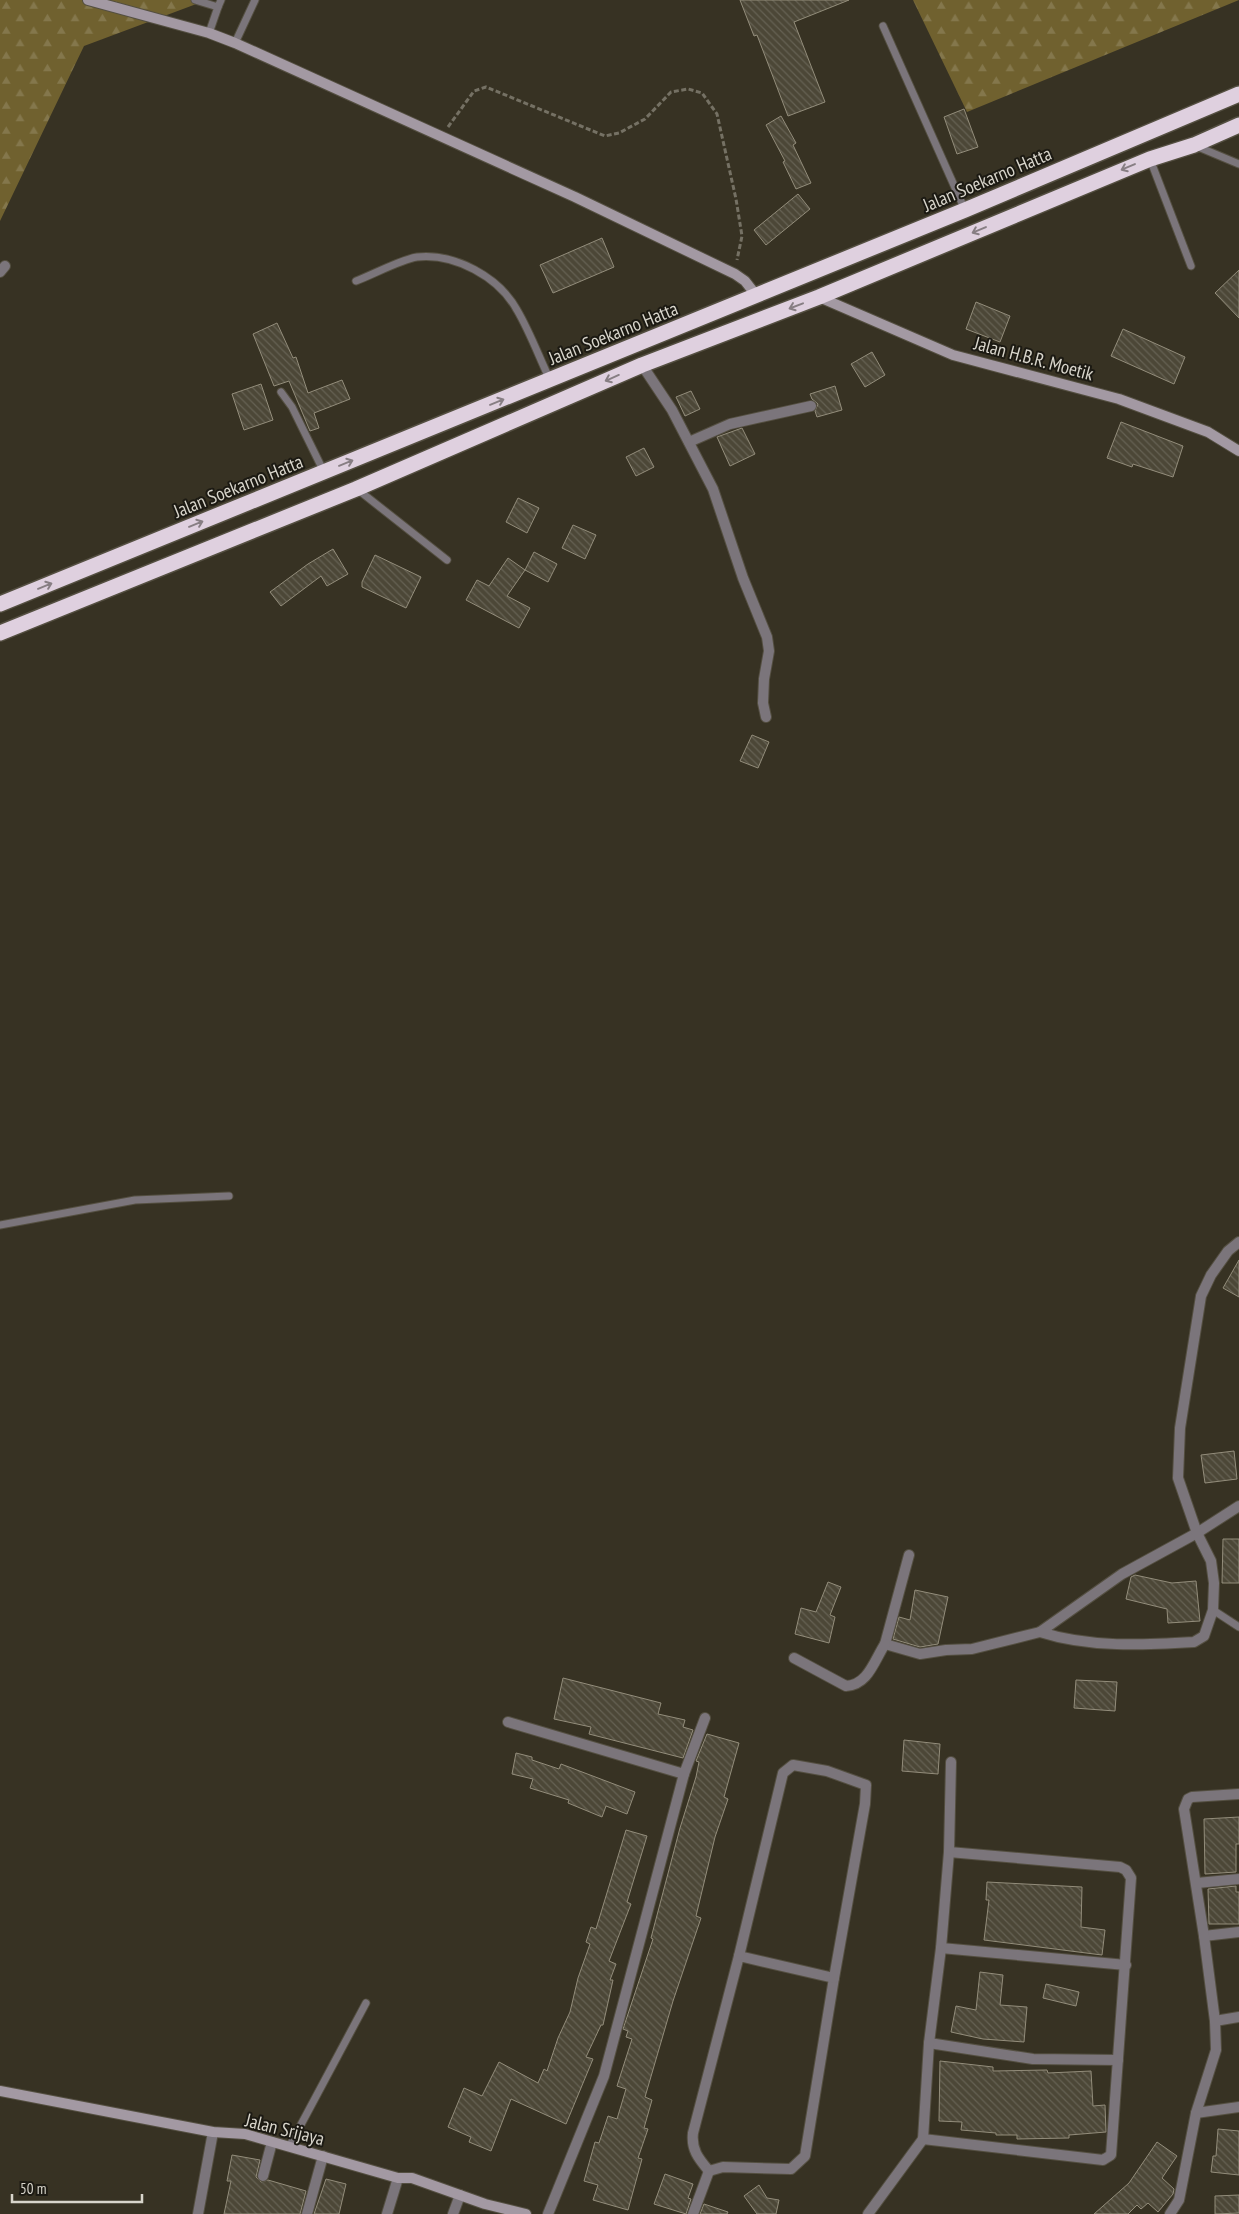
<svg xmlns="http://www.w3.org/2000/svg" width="1239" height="2214" font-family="'PT Sans Narrow',sans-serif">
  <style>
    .forest { fill: url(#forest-firs) }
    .building { fill: url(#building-back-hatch); stroke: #938d7b }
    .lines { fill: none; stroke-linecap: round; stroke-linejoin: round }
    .lane-casing { stroke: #544f41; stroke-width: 9 }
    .street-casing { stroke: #544f41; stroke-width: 12 }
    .secondary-casing { stroke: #544f41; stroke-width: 12 }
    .highway-casing { stroke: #544f41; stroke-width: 18 }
    .path { stroke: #757164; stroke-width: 3; stroke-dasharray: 5 2.5; stroke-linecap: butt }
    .lane { stroke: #7b757b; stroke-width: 7 }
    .street { stroke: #7b757b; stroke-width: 10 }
    .secondary { stroke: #a399a3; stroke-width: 10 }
    .highway { stroke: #dfd0df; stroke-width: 15 }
    .oneway { stroke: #877e83 }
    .labels { text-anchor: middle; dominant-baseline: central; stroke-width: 4; stroke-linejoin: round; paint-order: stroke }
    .street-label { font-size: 19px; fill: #d8d5cb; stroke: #1c1a13 }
  </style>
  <defs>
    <pattern id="forest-firs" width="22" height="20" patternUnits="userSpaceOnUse" patternTransform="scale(1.25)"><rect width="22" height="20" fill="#70612f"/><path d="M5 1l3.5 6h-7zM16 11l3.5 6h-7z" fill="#84774c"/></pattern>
    <pattern id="building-back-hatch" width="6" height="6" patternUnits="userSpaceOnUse" patternTransform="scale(1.25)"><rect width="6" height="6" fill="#4c4737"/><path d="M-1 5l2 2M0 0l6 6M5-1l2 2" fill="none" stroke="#656153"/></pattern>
  </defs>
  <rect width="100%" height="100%" fill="#373223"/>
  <g class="forest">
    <path d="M0,0h207l-123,46 -84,175z"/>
    <path d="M913,0h326l-272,112z"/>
  </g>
  <g class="building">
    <path d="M740,0h109l-55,22 31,80 -37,14 -31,-81 -3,1z"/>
    <path d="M964,109l14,38 -21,7 -13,-37z"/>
    <path d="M781,116l15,27 -3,2 18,38 -15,6 -13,-27 2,-1 -19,-36z"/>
    <path d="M798,194l12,15 -44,36 -12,-15z"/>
    <path d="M602,238l12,29 -61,26 -13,-28z"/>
    <path d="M1239,270v48l-24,-25z"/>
    <path d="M976,302l34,14 -10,26 -34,-13z"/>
    <path d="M277,323l16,35 3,-1 12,36 34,-13 8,19 -36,14 5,15 -9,3 -21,-50 -15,5 -21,-52z"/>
    <path d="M1123,329l62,28 -11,27 -63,-28z"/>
    <path d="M872,352l13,23 -20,12 -14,-23z"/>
    <path d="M261,384l12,36 -29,10 -12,-36z"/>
    <path d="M835,386l7,24 -25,7 -2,-6 3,-7 -6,-5 -2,-5z"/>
    <path d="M691,391l9,18 -15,7 -9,-19z"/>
    <path d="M1121,422l62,24 -10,31 -40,-13 -1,3 -25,-9z"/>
    <path d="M742,428l13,26 -25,12 -13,-29z"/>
    <path d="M644,448l10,19 -18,9 -10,-19z"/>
    <path d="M518,498l21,10 -12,25 -21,-11z"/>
    <path d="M573,525l23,10 -11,24 -23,-11z"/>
    <path d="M333,549l15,25 -21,12 -6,-10 -40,30 -11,-14 38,-28z"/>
    <path d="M534,552l23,12 -9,18 -23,-12z"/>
    <path d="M375,555l46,22 -15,31 -44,-21v-5z"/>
    <path d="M508,558l17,12 -18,26 23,12 -11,20 -53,-28 11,-20 12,6z"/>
    <path d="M752,735l17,7 -11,26 -18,-7z"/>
    <path d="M1239,1260v37l-16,-9z"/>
    <path d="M1234,1451l3,28 -32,4 -4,-28z"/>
    <path d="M1223,1539h16v44h-17z"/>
    <path d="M1135,1575l37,8 24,-2 4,40 -32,2 -1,-14 -41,-10 5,-22z"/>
    <path d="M828,1582l13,5 -11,28 5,2 -6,26 -34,-9 6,-26 15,4z"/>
    <path d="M915,1590l33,7 -10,47 -18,3 -27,-8 6,-22 11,3z"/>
    <path d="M563,1678l98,25 -3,11 27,6 -2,7 10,3 -10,28 -94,-24 2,-7 -37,-8z"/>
    <path d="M1076,1680l41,2 -2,29 -41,-3z"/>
    <path d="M707,1734l32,9 -15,54 4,2 -13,38 -19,79 5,2 -28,83 -28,96 7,3 -8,28 4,1 -10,29 4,1 -14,51 -35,-10 5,-15 -14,-4 11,-39 4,1 9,-27 9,3 9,-30 -9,-3 15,-47 -6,-2 2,-6 -5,-2 30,-90 -2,-1 29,-110 16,-51 3,-15 -3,-1z"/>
    <path d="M904,1740l36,4 -2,30 -36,-3z"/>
    <path d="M516,1753l16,4v3l27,9 2,-5 74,28 -8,22 -21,-8 -4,11 -34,-14 1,-3 -39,-12 3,-9 -21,-5z"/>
    <path d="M1239,1817v27h-3v28l-31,2 -1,-55z"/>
    <path d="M626,1830l21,6 -20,66 4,2 -22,57 7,3 -6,16h3l-10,45h-2l-15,32 7,2 -27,65 -55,-25 -20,52 -22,-9 2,-5 -23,-10 16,-39 18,8 17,-34 39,21 6,-14 3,2 11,-33 12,-26 8,-34 12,-34 -4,-2 5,-15 5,2z"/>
    <path d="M987,1882l95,5 -1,40 24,3 -3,25 -118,-15 5,-40h-3z"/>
    <path d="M1236,1886v6h3v32h-30l-1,-35z"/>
    <path d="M980,1972l23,3 -3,30 27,2 -3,35 -41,-3 -32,-7 5,-26 20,4z"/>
    <path d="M1046,1984l33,8 -3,14 -33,-8z"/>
    <path d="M940,2061l53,6v4l54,-1 1,3 43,-2 2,35 12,-1 1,27 -37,3v3l-52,1v-4h-21v-2l-35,-3 1,-8 -23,-1z"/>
    <path d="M1218,2129l21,2v44l-28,-3 2,-16h3z"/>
    <path d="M1157,2142l20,14 -15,22 12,11 -1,5 -15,18 -10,-9 -7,6 -4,-4 -9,9h-34l35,-31z"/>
    <path d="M232,2155l28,5 -4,17 5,5 7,-2 38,11 -6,23h-76l7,-33h-4z"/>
    <path d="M665,2174l28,10 -5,14 3,1 -5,15 -32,-10z"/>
    <path d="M326,2179l20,5 -7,30h-25z"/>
    <path d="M759,2185l8,13 12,2 -3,14h-19l-13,-18z"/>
    <path d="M1239,2195v18l-24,1v-18z"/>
    <path d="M704,2204l24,8 -1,2h-27z"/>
  </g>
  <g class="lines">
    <defs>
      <g id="lane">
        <path d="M195,0l23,7 3,-7"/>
        <path d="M883,26l82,184"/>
        <path d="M209,33l9,-26"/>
        <path d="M235,43l20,-43"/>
        <path d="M1196,146l43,18"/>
        <path d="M1150,159l41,107"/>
        <path d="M356,281c16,-6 46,-22 61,-24 38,-4 82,20 100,53 13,22 22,47 33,70"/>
        <path d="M281,392l11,15 32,65"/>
        <path d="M357,489l90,71"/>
        <path d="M0,1225l135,-25 94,-4"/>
        <path d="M1213,1610l26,17"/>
        <path d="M289,2147l77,-144"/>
      </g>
      <g id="street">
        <path d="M0,272l5,-6"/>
        <path d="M642,365l30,45 41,79 30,89 24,59 2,14 -5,28 -1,24 3,14"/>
        <path d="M689,442l41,-18 81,-18"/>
        <path d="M909,1555l-24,89 35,10 26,-4 26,-1 68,-17 82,-58 75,-41 42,-27"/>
        <path d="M1040,1632c50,16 103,13 154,10l10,-6 9,-26 1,-27 -3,-22 -14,-28 -19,-55 2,-50 21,-132 10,-21 17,-24 11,-9"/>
        <path d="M794,1658l52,28c22,-1 28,-25 39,-42"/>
        <path d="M508,1722l176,52"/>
        <path d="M1197,1883l42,-4"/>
        <path d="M1204,1936l35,-4"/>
        <path d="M941,1948l185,17"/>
        <path d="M739,1956l95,22 -29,178 -14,13 -68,-2 -14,4c-10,-12 -18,-21 -16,-38z"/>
        <path d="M739,1956l44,-183 10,-8 34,6 39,14 -1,19 -31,174"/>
        <path d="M1215,2021l24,-4"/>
        <path d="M929,2043l104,16 85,1"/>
        <path d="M1196,2113l43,-6"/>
        <path d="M923,2139l180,21 8,-5 20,-277 -5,-8 -6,-3 -171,-15"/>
        <path d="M263,2176l9,-34"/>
        <path d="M198,2214l15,-82"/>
        <path d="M307,2214l16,-58"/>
        <path d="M387,2214l11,-36"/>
        <path d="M453,2214l7,-19"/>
        <path d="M548,2214l56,-138 80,-302 21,-56"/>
        <path d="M693,2214l16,-43"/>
        <path d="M868,2214l55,-75 6,-96 12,-95 8,-96 2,-90"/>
        <path d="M1170,2214l9,-14 17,-87 20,-63 -1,-29 -11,-85 -20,-127 4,-10 4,-2 47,-3"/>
      </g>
      <g id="secondary">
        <path d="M88,0l121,33 26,10 340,154 160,77 10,7 11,14"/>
        <path d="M819,297l134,58 166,44 89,33 31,19"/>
        <path d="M0,2091l213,41 32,2 153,44h14l73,26 41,10"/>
      </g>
      <g id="highway">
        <path d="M0,604l965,-394 274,-116"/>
        <path d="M0,633l356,-144 286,-124 177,-68 331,-138 44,-14 45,-20"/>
      </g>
    </defs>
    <use href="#lane" class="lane-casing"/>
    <use href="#street" class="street-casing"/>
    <use href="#secondary" class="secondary-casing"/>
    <use href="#highway" class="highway-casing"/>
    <path class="path" d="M448,127l26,-36 12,-4 119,49 14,-3 26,-14 26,-27 17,-3 14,4 15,21 19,85 6,37 -5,24"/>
    <use href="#lane" class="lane"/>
    <use href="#street" class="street"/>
    <use href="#secondary" class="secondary"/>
    <use href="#highway" class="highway"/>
  </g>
  <defs><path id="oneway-shaft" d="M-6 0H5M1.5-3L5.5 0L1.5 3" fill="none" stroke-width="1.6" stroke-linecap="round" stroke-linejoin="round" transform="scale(1.25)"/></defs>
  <g class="oneway">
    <use href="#oneway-shaft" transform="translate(1128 167) rotate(157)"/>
    <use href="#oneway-shaft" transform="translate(979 230) rotate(157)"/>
    <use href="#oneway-shaft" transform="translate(796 306) rotate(159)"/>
    <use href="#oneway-shaft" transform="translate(612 378) rotate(156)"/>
    <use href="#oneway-shaft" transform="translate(497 402) rotate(-22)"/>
    <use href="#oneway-shaft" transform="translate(346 463) rotate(-22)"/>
    <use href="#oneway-shaft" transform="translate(196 524) rotate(-22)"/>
    <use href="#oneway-shaft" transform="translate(45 586) rotate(-22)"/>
  </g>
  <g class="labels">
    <g class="street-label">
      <text transform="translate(987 179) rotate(-23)">Jalan Soekarno Hatta</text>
      <text transform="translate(613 333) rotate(-22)">Jalan Soekarno Hatta</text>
      <text transform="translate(1034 358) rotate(15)">Jalan H.B.R. Moetik</text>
      <text transform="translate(238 486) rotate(-22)">Jalan Soekarno Hatta</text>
      <text transform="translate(285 2129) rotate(14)">Jalan Srijaya</text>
    </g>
  </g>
  <path d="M12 2194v8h130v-8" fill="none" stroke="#d8d5cb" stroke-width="2.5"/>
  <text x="20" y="2194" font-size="15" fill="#d8d5cb" stroke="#1c1a13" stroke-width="4" paint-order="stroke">50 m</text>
</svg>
